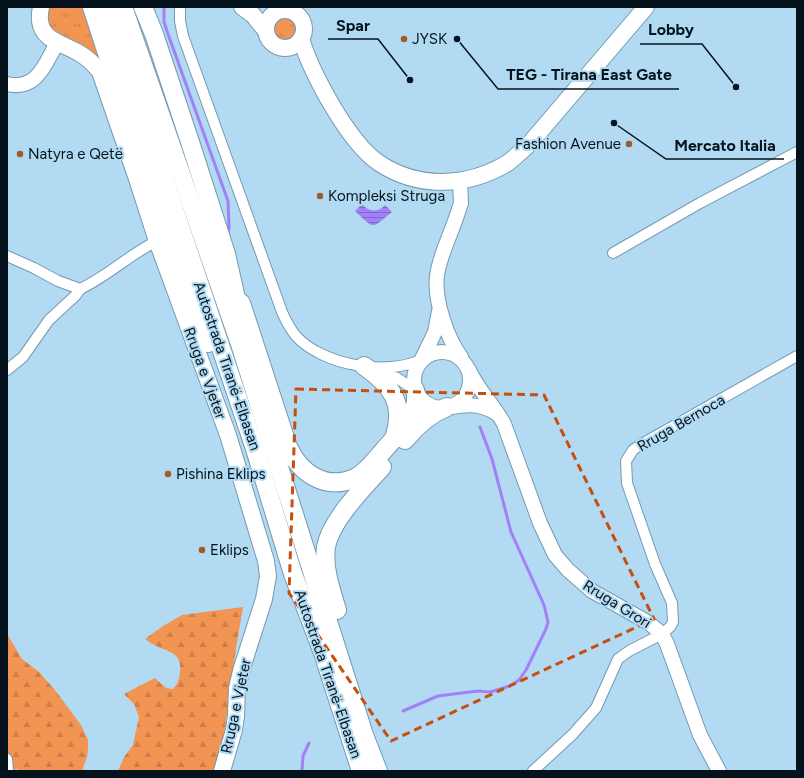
<svg xmlns="http://www.w3.org/2000/svg" width="804" height="778" font-family="Figtree,sans-serif">
  <style>
    .grass { fill: url(#grass-tufts) }
    .forest { fill: url(#forest-firs) }
    .water { fill: url(#water-rules) }
    .lines { fill: none; stroke-linecap: round; stroke-linejoin: round }
    .stream { stroke: #a181f7; stroke-width: 3 }
    .street-casing { stroke: #749ab1; stroke-width: 12 }
    .secondary-casing { stroke: #749ab1; stroke-width: 16 }
    .primary-casing { stroke: #749ab1; stroke-width: 18 }
    .highway-casing { stroke: #749ab1; stroke-width: 20 }
    .street { stroke: #fff; stroke-width: 10 }
    .secondary { stroke: #fff; stroke-width: 14 }
    .primary { stroke: #fff; stroke-width: 16 }
    .highway { stroke: #fff; stroke-width: 18 }
    .marked { fill: none; stroke: #c64f0e; stroke-width: 3; stroke-dasharray: 8 5; stroke-linejoin: round }
    .poi-dot { fill: #9e5b2a; stroke: #b2daf2; stroke-width: 1.5 }
    .labels { text-anchor: middle; dominant-baseline: central; stroke-width: 4; stroke-linejoin: round; paint-order: stroke }
    .poi-label { font-size: 15px; fill: #05141c; stroke: #b2daf2; text-anchor: start }
    .street-label { font-size: 15px; fill: #05141c; stroke: #b2daf2 }
    .leader { fill: none; stroke: #05141c; stroke-width: 1.5 }
    .callout-dot { fill: #05141c; stroke: #b2daf2; stroke-width: 1.5 }
    .callout-label { font-size: 16px; text-anchor: middle; font-weight: bold; fill: #05141c; stroke: #b2daf2; stroke-width: 4; stroke-linejoin: round; paint-order: stroke }
  </style>
  <defs>
    <pattern id="grass-tufts" width="24" height="20" patternUnits="userSpaceOnUse"><rect width="24" height="20" fill="#f29452"/><path d="M3 7l-1-3M5 7V3M7 7l1-3M15 17l-1-3M17 17v-4M19 17l1-3" fill="none" stroke="#ce7f47"/></pattern>
    <pattern id="forest-firs" width="22" height="20" patternUnits="userSpaceOnUse"><rect width="22" height="20" fill="#f29452"/><path d="M5 1l3.5 6h-7zM16 11l3.5 6h-7z" fill="#ce7f47"/></pattern>
    <pattern id="water-rules" width="6" height="5" patternUnits="userSpaceOnUse"><rect width="6" height="5" fill="#a181f7"/><path d="M0 2.5h6" fill="none" stroke="#8168c7"/></pattern>
  </defs>
  <rect width="100%" height="100%" fill="#b2daf2"/>
  <g class="grass">
    <path d="M47,7h40l20,61c-16,-20 -34,-26 -57,-37l-4,-22z"/>
    <circle cx="284" cy="30" r="13"/>
  </g>
  <g class="forest">
    <path d="M243,607l-7,41 -12,87 -11,36h-95l6,-14 9,-12 6,-28 -5,-13 -10,-10 31,-16 11,10 7,1c5,-5 6,-10 7,-17 2,-17 -8,-20 -22,-25 -4,-2 -9,-5 -13,-8l18,-13 19,-11z"/>
    <path d="M7,634l15,25 17,13 16,18 26,35 7,15v9l-1,8 -5,14h-63l-1,-2 -11,2z"/>
  </g>
  <path class="water" d="M362,204c6,8 16,9 23,1l7,7c-21,17 -17,18 -37,-1z"/>
  <g class="lines">
    <g class="stream">
      <path d="M164,7v15l4,12 60,167 1,26 -1,7"/>
      <path d="M403,711l35,-15 40,-5 12,1 20,-6 9,-6 7,-10 20,-41 2,-7 -4,-17 -33,-73 -19,-73 -12,-32"/>
      <path d="M302,771l1,-15 6,-13"/>
    </g>
    <defs>
      <g id="street">
        <path d="M180,7v14l3,15 99,276c4,9 8,17 14,24 26,29 92,41 126,23"/>
        <path d="M613,253l87,-50 97,-51"/>
        <path d="M7,256l27,12 24,13 22,8c28,-13 50,-35 77,-48"/>
        <path d="M7,370l16,-13 26,-37 27,-25 4,-6"/>
        <path d="M377,370l20,8 18,12"/>
        <path d="M7,759l1,12"/>
        <path d="M533,771l40,-37 23,-26 22,-49 11,-8 33,-17 8,-7 3,-5 -1,-19 -17,-39 -28,-81 -1,-22 7,-11 7,-5 157,-89"/>
      </g>
      <g id="secondary">
        <path d="M7,84c30,7 38,-20 50,-41"/>
        <path d="M460,181l1,22 -2,6c-6,21 -20,47 -22,67 -3,24 10,62 24,81"/>
        <circle cx="442" cy="380" r="28"/>
        <path d="M422,359l13,-27 4,-21"/>
        <path d="M469,370c9,20 25,35 35,54l36,99 15,32 13,15 24,21 57,32 13,11 5,10 33,91 19,36"/>
        <path d="M452,407c16,-3 31,-3 45,7"/>
      </g>
      <g id="primary">
        <path d="M41,7c-7,32 17,34 38,46 9,5 15,11 21,19l37,107 20,62 71,194 38,126 2,15 -4,23 -23,72 -4,17 -1,28 -2,14 -12,41"/>
        <path d="M242,7l11,8 13,16"/>
        <circle cx="285" cy="29" r="19"/>
        <path d="M301,39c11,35 47,103 78,124 39,26 88,24 127,1 9,-6 17,-14 25,-22l115,-135"/>
      </g>
      <g id="highway">
        <path d="M92,7l74,229 42,107"/>
        <path d="M106,7l149,442 38,125 30,79 38,118"/>
        <path d="M123,7l117,337 124,391 14,36"/>
        <path d="M143,7l11,27 36,108 36,112 14,62"/>
        <path d="M241,303l47,144c12,26 37,44 67,31 12,-6 20,-18 29,-28 12,-14 38,-39 31,-60"/>
        <path d="M364,366c26,18 41,36 31,69"/>
        <path d="M405,440c12,-15 24,-26 42,-33"/>
        <path d="M337,610c-6,-20 -14,-42 -11,-63 5,-27 38,-60 56,-80"/>
      </g>
    </defs>
    <use href="#street" class="street-casing"/>
    <use href="#secondary" class="secondary-casing"/>
    <use href="#primary" class="primary-casing"/>
    <use href="#highway" class="highway-casing"/>
    <use href="#street" class="street"/>
    <use href="#secondary" class="secondary"/>
    <use href="#primary" class="primary"/>
    <use href="#highway" class="highway"/>
  </g>
  <path class="marked" d="M296,389l248,6 110,224 -263,122 -102,-148z"/>
  <g class="poi-dot">
    <circle cx="404" cy="39" r="4"/>
    <circle cx="629" cy="144" r="4"/>
    <circle cx="20" cy="154" r="4"/>
    <circle cx="320" cy="196" r="4"/>
    <circle cx="168" cy="474" r="4"/>
    <circle cx="202" cy="550" r="4"/>
  </g>
  <g class="labels">
    <g class="poi-label">
      <text x="412" y="39">JYSK</text>
      <text x="621" y="144" text-anchor="end">Fashion Avenue</text>
      <text x="28" y="154">Natyra e Qetë</text>
      <text x="328" y="196">Kompleksi Struga</text>
      <text x="176" y="474">Pishina Eklips</text>
      <text x="210" y="550">Eklips</text>
    </g>
    <g class="street-label">
      <text transform="translate(227 366) rotate(71)">Autostrada Tiranë-Elbasan</text>
      <text transform="translate(205 373) rotate(70)">Rruga e Vjeter</text>
      <text transform="translate(681 423) rotate(-30)">Rruga Bernoca</text>
      <text transform="translate(617 604) rotate(32)">Rruga Grori</text>
      <text transform="translate(328 674) rotate(71)">Autostrada Tiranë-Elbasan</text>
      <text transform="translate(236 706) rotate(-78)">Rruga e Vjeter</text>
    </g>
  </g>
  <path class="leader" d="M410 80L378 39H328M736 87L702 44H640M457 39L498 89H679M614 123L666 159H784"/>
  <g class="callout-dot">
    <circle cx="410" cy="80" r="4"/>
    <circle cx="736" cy="87" r="4"/>
    <circle cx="457" cy="39" r="4"/>
    <circle cx="614" cy="123" r="4"/>
  </g>
  <g class="callout-label">
    <text x="353" y="31">Spar</text>
    <text x="671" y="35">Lobby</text>
    <text x="589" y="80">TEG - Tirana East Gate</text>
    <text x="725" y="151">Mercato Italia</text>
  </g>
  <rect width="804" height="778" fill="none" stroke="#05141c" stroke-width="16"/>
</svg>
